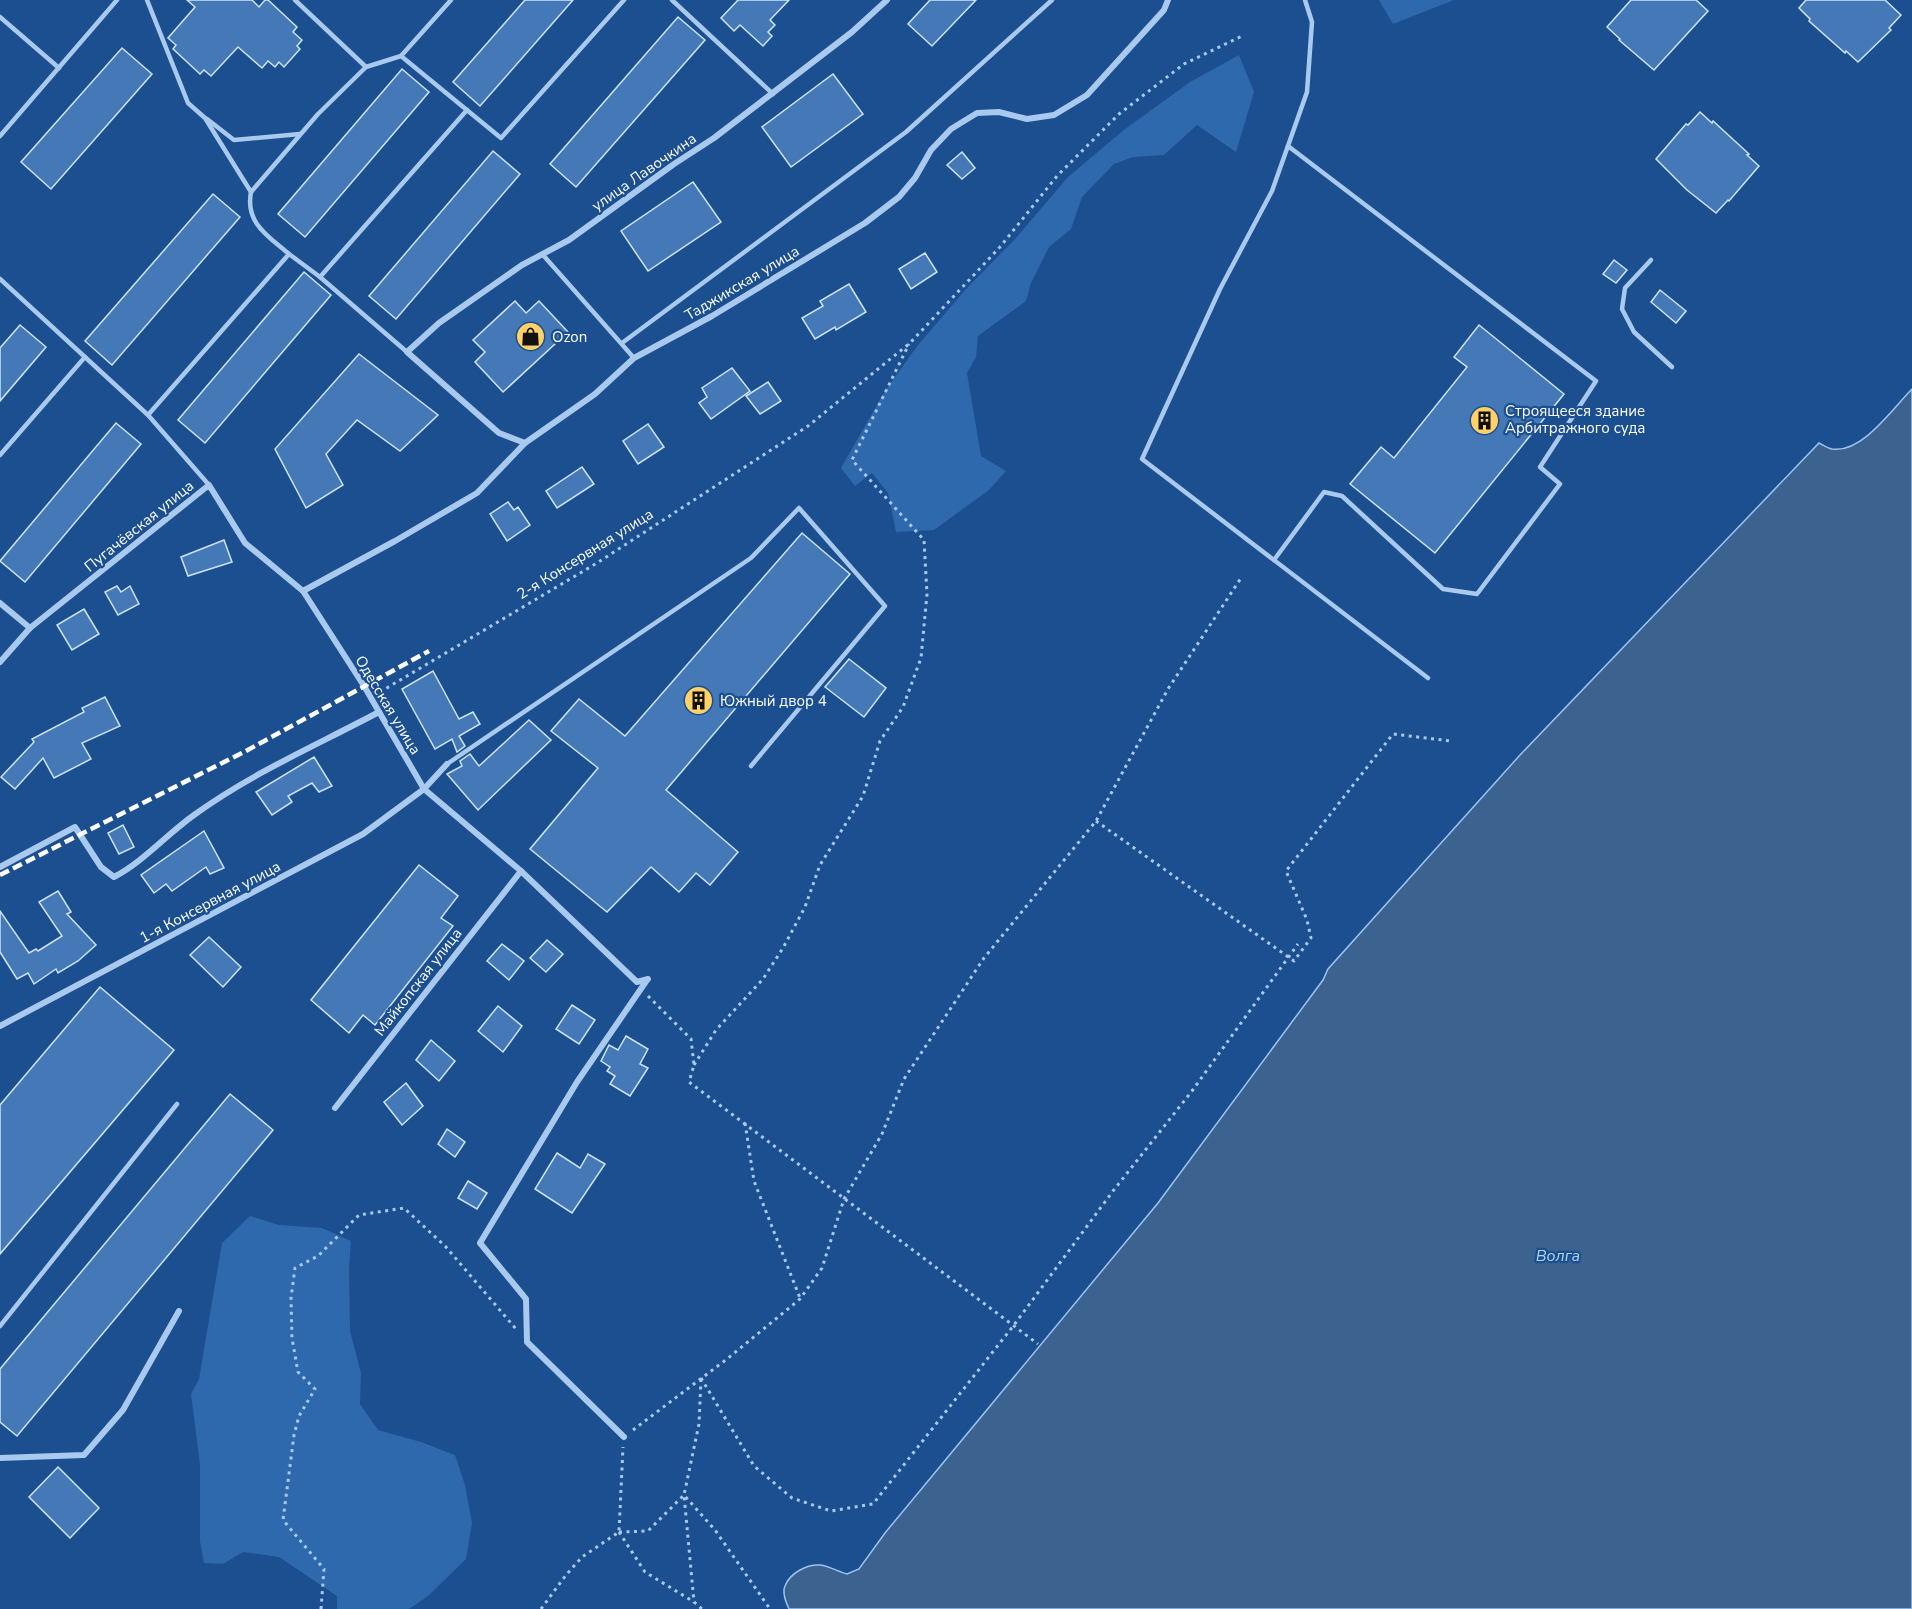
<svg xmlns="http://www.w3.org/2000/svg" width="1912" height="1609" font-family="'Nunito Sans',sans-serif">
  <style>
    .green { fill: #2e69ad }
    .water { fill: #3c6290; stroke: #9cc4f0; stroke-width: 1.5 }
    .building { fill: #4478b7; stroke: #cfe3fa; stroke-width: 1.5 }
    .lines { fill: none; stroke-linecap: round; stroke-linejoin: round }
    .path { stroke: #a9c9ee; stroke-width: 3; stroke-dasharray: 3 4.5; stroke-linecap: butt }
    .service { stroke: #a9c9ee; stroke-width: 4.5 }
    .minor { stroke: #a9c9ee; stroke-width: 6 }
    .rail { stroke: #fff; stroke-width: 4.5; stroke-dasharray: 10 4.5; stroke-linecap: butt }
    .labels { text-anchor: middle; dominant-baseline: central; stroke-width: 4.5; stroke-linejoin: round; paint-order: stroke }
    .street-label { font-size: 15px; fill: #fff; stroke: #1b4f8f }
    .poi-label { font-size: 15px; fill: #fff; stroke: #1b4f8f; text-anchor: start }
    .water-label { font-size: 16px; font-style: italic; fill: #b5d3f5; stroke: #1b4f8f }
  </style>
  <rect width="100%" height="100%" fill="#1b4f8f"/>
  <g class="green">
    <path d="M1379,0h75l-61,24z"/>
    <path d="M1239,55l15,37 -18,60 -39,-27 -33,30 -31,2 -19,7 -32,33 -11,32 -22,18 -18,36 -5,18 -48,35 -2,21 -9,16 14,83 25,15 -17,19 -55,40 -38,2 -8,-39 -16,-20 -17,13 -14,-18 44,-77 33,-46 48,-56 50,-51 52,-61 57,-48 65,-47z"/>
    <path d="M250,1216l29,9 43,3 29,13 -2,28 1,62 11,42 -1,31 18,26 43,12 34,13 10,30 7,38 -6,36 -38,37 -19,13h-72v-13l-58,-39 -36,-5 -20,12 -19,-1 -4,-22v-76l-9,-71 8,-15 23,-136z"/>
  </g>
  <path class="water" d="M1912,389v1220h-1123c-3,-7 -7,-16 -4,-23 5,-13 22,-22 35,-21 9,1 19,7 27,9l12,-5 26,-36 273,-330 165,-223 5,-11 192,-214 299,-312c4,2 8,5 13,6 30,5 61,-41 80,-60z"/>
  <g class="building">
    <path d="M187,0h65l7,7 6,-7h3l29,27 -4,5 9,8 -5,6 3,3 -16,18 -5,-5 -4,5 -7,-6 -6,7 -24,-21 -27,29 -7,-6 -4,4 -27,-25 3,-4 -8,-7 27,-31z"/>
    <path d="M525,0h48l-93,106 -27,-24z"/>
    <path d="M738,0h51l-19,20 5,5 -7,7 4,4 -9,10 -23,-21 -6,6 -13,-13z"/>
    <path d="M930,0h46l-44,46 -24,-22z"/>
    <path d="M1631,0h65l12,11 -54,59 -35,-30 1,-1 -13,-12z"/>
    <path d="M1806,0h79l16,15 -12,13 2,2 -33,32 -12,-11 -1,2 -36,-32 1,-2 -11,-11z"/>
    <path d="M678,17l27,23 -129,147 -26,-23z"/>
    <path d="M122,48l30,26 -101,115 -30,-27z"/>
    <path d="M402,69l27,23 -124,145 -27,-23z"/>
    <path d="M833,74l30,40 -72,53 -29,-40z"/>
    <path d="M1700,112l12,11 1,-2 36,33 -2,1 12,11 -30,35 -1,-1 -12,13 -29,-23 -31,-31 30,-35 2,1z"/>
    <path d="M493,151l27,23 -124,145 -27,-23z"/>
    <path d="M962,152l13,16 -13,11 -15,-14z"/>
    <path d="M693,182l28,40 -73,49 -27,-40z"/>
    <path d="M213,194l27,23 -128,148 -27,-24z"/>
    <path d="M925,253l12,19 -26,17 -12,-20z"/>
    <path d="M1614,260l13,10 -11,13 -13,-9z"/>
    <path d="M304,272l27,23 -126,148 -27,-23z"/>
    <path d="M849,284l17,28 -30,18 -1,-3 -20,12 -13,-21 21,-12 -3,-5z"/>
    <path d="M1660,290l26,21 -10,12 -25,-21z"/>
    <path d="M515,301l11,12 13,-12 29,31 -65,60 -28,-30 10,-10 -12,-12z"/>
    <path d="M20,325l26,22 -46,54v-53z"/>
    <path d="M1479,325l85,69 -129,159 -85,-69 31,-37 13,11 73,-91 -13,-10z"/>
    <path d="M359,354l79,61 -38,36 -43,-31 -31,34 17,31 -37,23 -31,-59z"/>
    <path d="M732,368l18,23 -39,28 -12,-16 8,-6 -5,-9z"/>
    <path d="M768,382l13,19 -21,13 -14,-18z"/>
    <path d="M116,423l25,21 -116,138 -25,-21z"/>
    <path d="M648,424l16,23 -26,17 -15,-23z"/>
    <path d="M582,467l12,17 -37,24 -11,-17z"/>
    <path d="M508,502l6,8 4,-3 12,18 -23,16 -17,-27z"/>
    <path d="M802,533l48,41 -184,216 72,62 -28,33 -14,-12 -17,19 -28,-25 -44,45 -77,-63 68,-81 -47,-37 28,-32 46,37z"/>
    <path d="M224,540l8,22 -44,14 -7,-19z"/>
    <path d="M117,586l4,6 9,-6 9,18 -21,11 -13,-23z"/>
    <path d="M84,609l15,25 -27,16 -15,-25z"/>
    <path d="M849,659l37,29 -22,29 -39,-30z"/>
    <path d="M433,671l26,48 14,-7 7,12 -21,12 6,10 -8,6 -5,-13 -17,10 -33,-60z"/>
    <path d="M105,697l15,29 -38,17 9,16 -37,19 -11,-20 -28,31 -14,-12 33,-35 -2,-3 52,-27 -2,-4z"/>
    <path d="M529,720l22,20 -73,70 -31,-36 15,-8 -2,-5 10,-7 9,12z"/>
    <path d="M314,757l18,29 -13,6 -7,-9 -24,13 4,6 -20,13 -16,-23z"/>
    <path d="M123,825l11,22 -15,7 -11,-21z"/>
    <path d="M204,831l20,37 -14,6 -4,-7 -34,24 -6,-7 -12,9 -13,-18z"/>
    <path d="M419,865l39,31 -17,22 12,8 -78,99 -12,-10 -14,18 -38,-33z"/>
    <path d="M58,891l13,21 -4,2 29,31 -18,16 -20,12 -2,-4 -22,15 -6,-11 -11,6 -17,-27v-41l29,42 7,-4 2,2 24,-15 -23,-34z"/>
    <path d="M209,937l32,30 -18,20 -33,-32z"/>
    <path d="M547,940l16,14 -17,18 -16,-14z"/>
    <path d="M502,944l22,17 -15,19 -22,-19z"/>
    <path d="M100,987l74,63 -174,204v-149z"/>
    <path d="M572,1005l23,15 -16,24 -23,-15z"/>
    <path d="M498,1006l24,20 -19,26 -25,-21z"/>
    <path d="M626,1036l22,13 -8,15 8,4 -18,28 -20,-12 5,-8 -8,-5 3,-4 -9,-6 8,-16 9,5z"/>
    <path d="M431,1040l24,21 -16,20 -23,-21z"/>
    <path d="M406,1083l17,23 -21,19 -18,-23z"/>
    <path d="M230,1094l43,36 -256,306 -17,-14v-53z"/>
    <path d="M447,1129l18,13 -10,15 -17,-13z"/>
    <path d="M557,1153l23,15 8,-14 17,10 -33,49 -37,-24z"/>
    <path d="M468,1181l19,12 -10,16 -19,-11z"/>
    <path d="M58,1467l41,41 -29,30 -41,-41z"/>
  </g>
  <g class="lines">
    <g class="path">
      <path d="M380,692l217,-129 211,-137 102,-83 90,-96 57,-71 62,-62 65,-50 60,-29"/>
      <path d="M1096,821l198,140 17,-23 -4,-18 -21,-49 107,-137 58,7"/>
      <path d="M648,996l43,43 3,26 -5,17 349,262"/>
      <path d="M694,1065l22,-35 47,-51 20,-31 22,-41 15,-42 43,-69 17,-55 23,-34 18,-49 6,-64 -3,-54 -72,-80 57,-116"/>
      <path d="M745,1123l9,58 46,117"/>
      <path d="M701,1378l53,88 38,32 39,13 42,-7 141,-179 99,-134 79,-100 106,-147"/>
      <path d="M701,1379l-2,45 -15,71 10,107 8,7"/>
      <path d="M633,1430l94,-71 73,-60 22,-31 22,-69 38,-65 22,-55 80,-121 112,-137 72,-132 73,-111"/>
      <path d="M619,1532l29,-1 36,-36 31,35 55,79"/>
      <path d="M619,1532l26,40 49,30"/>
      <path d="M321,1609l3,-40 -41,-49 11,-85 5,-19 16,-27 -17,-17 -6,-34 -1,-40 4,-30 23,-12 41,-41 45,-7 42,39 70,82"/>
      <path d="M541,1609l25,-34 16,-18 37,-25 4,-85"/>
    </g>
    <g class="service">
      <path d="M147,0l41,103 17,15 46,74 67,-78 48,-47"/>
      <path d="M295,0l71,67 35,-11 100,82 123,-138"/>
      <path d="M672,0l101,94"/>
      <path d="M1305,0l7,22 -5,70 -35,99 -52,98 -78,170 286,219"/>
      <path d="M0,17l59,51"/>
      <path d="M401,56l50,-56"/>
      <path d="M207,119l27,21 66,-6"/>
      <path d="M0,136l117,-136"/>
      <path d="M251,192c-6,31 17,44 38,62"/>
      <path d="M543,255l91,103"/>
      <path d="M1651,260l-26,28 -3,21 12,23 38,35"/>
      <path d="M0,279l148,136 61,70"/>
      <path d="M622,343l284,-211 146,-132"/>
      <path d="M407,352l-87,-75 147,-167"/>
      <path d="M148,415l141,-161 31,23"/>
      <path d="M0,455l85,-98"/>
      <path d="M1274,560l50,-68 18,4 101,93 34,5 83,-110 -20,-17 56,-86 -308,-235"/>
      <path d="M447,764l304,-206 48,-50 86,98 -134,160"/>
      <path d="M0,1326l177,-222"/>
    </g>
    <g class="minor">
      <path d="M525,443l-26,-10 -92,-81 32,-29 83,-58 47,-25 105,-76 40,-26 138,-106 35,-32"/>
      <path d="M303,591l92,-50 82,-48 48,-50 70,-49 39,-36 78,-42 153,-93 34,-26 16,-19 16,-28 20,-21 26,-16 22,-1 28,7 27,-4 33,-20 77,-85 4,-10"/>
      <path d="M0,603l30,25"/>
      <path d="M0,662l30,-34 179,-143 36,58 58,48 61,95 60,103 97,82 116,111 11,-3"/>
      <path d="M0,867l75,-40 26,40 13,10c30,-16 52,-42 80,-62 58,-42 123,-70 185,-103"/>
      <path d="M0,1026l363,-192 61,-45 23,-25"/>
      <path d="M335,1108l186,-237"/>
      <path d="M624,1437l-97,-95 -1,-43 -46,-56 97,-161 70,-102"/>
      <path d="M0,1458l84,-3 39,-45 56,-99"/>
    </g>
    <path class="rail" d="M0,875l244,-123 185,-101"/>
  </g>
  <defs>
    <symbol id="shop-disc" viewBox="-11 -11 22 22"><circle r="9.5" fill="#ffd166" stroke="#1b4f8f"/><path d="M-5-2.5h2.3a2.7 3.5 0 0 1 5.4 0H5L5.5 6h-11ZM-1.5-2.5h3a1.5 2.3 0 0 0-3 0Z" fill="#111"/></symbol>
    <symbol id="building-disc" viewBox="-11 -11 22 22"><circle r="9.5" fill="#ffd166" stroke="#1b4f8f"/><path d="M-4-6H4V6H1V3H-1V6H-4ZM-2.5-4.3h1.7v1.8h-1.7ZM.8-4.3h1.7v1.8H.8ZM-2.5-1h1.7V.8h-1.7ZM.8-1h1.7V.8H.8Z" fill="#111"/></symbol>
  </defs>
  <g fill-rule="evenodd">
    <use href="#shop-disc" x="514" y="320" width="33" height="33"/>
    <use href="#building-disc" x="1468" y="404" width="33" height="33"/>
    <use href="#building-disc" x="682" y="684" width="33" height="33"/>
  </g>
  <g class="labels">
    <g class="street-label">
      <text transform="translate(644 172) rotate(-35)">улица Лавочкина</text>
      <text transform="translate(742 283) rotate(-31)">Таджикская улица</text>
      <text transform="translate(139 526) rotate(-39)">Пугачёвская улица</text>
      <text transform="translate(585 554) rotate(-32)">2-я Консервная улица</text>
      <text transform="translate(388 705) rotate(59)">Одесская улица</text>
      <text transform="translate(210 902) rotate(-28)">1-я Консервная улица</text>
      <text transform="translate(418 982) rotate(-52)">Майкопская улица</text>
    </g>
    <g class="poi-label">
      <text x="552" y="337">Ozon</text>
      <text x="1505" y="411">Строящееся здание<tspan x="1505" dy="17">Арбитражного суда</tspan></text>
      <text x="720" y="701">Южный двор 4</text>
    </g>
    <g class="water-label">
      <text x="1558" y="1256">Волга</text>
    </g>
  </g>
</svg>
